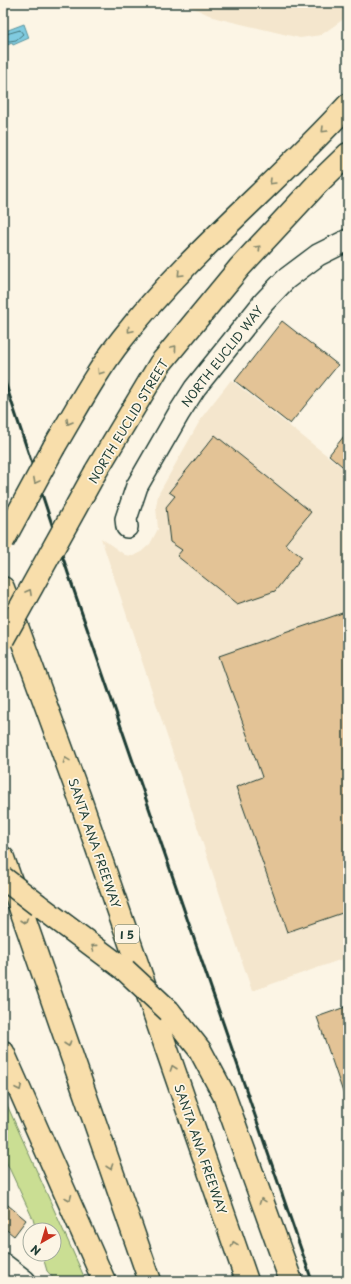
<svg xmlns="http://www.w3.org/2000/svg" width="351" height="1284" font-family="'Playpen Sans',sans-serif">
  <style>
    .built { fill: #f4e6cd }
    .green { fill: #cade93; stroke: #748e64 }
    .water { fill: #80cbe0; stroke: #59929b }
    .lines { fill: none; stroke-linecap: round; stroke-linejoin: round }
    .shore { stroke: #467679; stroke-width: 1 }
    .building { fill: #e3c396; stroke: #1f3d34 }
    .minor-casing { stroke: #1f3d34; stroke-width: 24 }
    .major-casing { stroke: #1f3d34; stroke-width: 25 }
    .highway-casing { stroke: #1f3d34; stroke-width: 25 }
    .minor { stroke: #fcf5e5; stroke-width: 21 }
    .major { stroke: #f8deab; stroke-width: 22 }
    .highway { stroke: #f8deab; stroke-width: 22 }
    .rail { stroke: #1f3d34; stroke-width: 3 }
    .major-bridge-casing { stroke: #1f3d34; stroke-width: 25; stroke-linecap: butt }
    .highway-bridge-casing { stroke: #1f3d34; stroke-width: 25; stroke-linecap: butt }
    .major-bridge { stroke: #f8deab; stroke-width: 22 }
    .highway-bridge { stroke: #f8deab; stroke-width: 22 }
    .oneway { stroke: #81856a }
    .labels { text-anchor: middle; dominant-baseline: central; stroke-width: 3.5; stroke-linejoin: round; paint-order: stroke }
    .shield { fill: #fcf5e5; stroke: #617469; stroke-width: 1 }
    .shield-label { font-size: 11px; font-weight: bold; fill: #1f3d34 }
    .street-label { font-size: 12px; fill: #1f3d34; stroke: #fcf5e5 }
  </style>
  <rect width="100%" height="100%" fill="#fcf5e5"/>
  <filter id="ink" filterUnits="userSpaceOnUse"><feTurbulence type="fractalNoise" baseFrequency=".025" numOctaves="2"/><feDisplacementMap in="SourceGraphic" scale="8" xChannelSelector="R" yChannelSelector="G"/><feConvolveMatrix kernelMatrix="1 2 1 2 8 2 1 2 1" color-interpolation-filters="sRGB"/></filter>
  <g filter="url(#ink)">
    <g class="built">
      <path d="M182,3h166v13l-27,19 -21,3 -84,-20z"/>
      <path d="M231,380l117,92v485l-96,34 -151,-453 24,17 8,1 8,-4 9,-8 8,-15 -2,-22 2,-12 44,-78z"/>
    </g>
    <path class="green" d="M3,1096l83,185h-30l-9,-10 -5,-17h12v-24h-18l-3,-11 -30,-64z"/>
    <path class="water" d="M24,24l5,14 -16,7 -1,-2 -9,4v-15z"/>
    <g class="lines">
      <path class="shore" d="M3,35l17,-5 3,4 -7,6 -13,2"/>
    </g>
    <g class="building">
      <path d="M282,321l56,44 -48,59 -55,-43z"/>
      <path d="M348,431v40l-19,-16z"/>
      <path d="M215,435l96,77 -26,32 17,13 -27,34 -38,13 -60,-48 5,-6 -12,-8 -4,-35 9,-11 -6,-4z"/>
      <path d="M348,611v300l-61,21 -51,-145 26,-10 -43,-121z"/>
      <path d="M348,1006v95h-2l-29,-84z"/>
      <path d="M3,1201l23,19 -12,16 -11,-9z"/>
    </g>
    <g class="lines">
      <defs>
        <g id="minor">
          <path d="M127,527l-1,-8 11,-33 42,-73 16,-25 69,-86 22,-23 32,-24 30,-15"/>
          <path d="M3,1264l22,17"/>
        </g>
        <g id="major">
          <path d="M54,447c22,-37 42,-75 68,-108 67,-86 153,-154 226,-234"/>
          <path d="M96,471l64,-107 80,-97 78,-84 30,-29"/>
        </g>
        <g id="highway">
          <path d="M3,588l76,208 168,485"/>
          <path d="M3,858l147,423"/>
          <path d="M38,905l87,65"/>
          <path d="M169,1011l31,39 24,45 67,186"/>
          <path d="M3,1052l101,229"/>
        </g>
      </defs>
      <use href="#minor" class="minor-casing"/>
      <use href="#major" class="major-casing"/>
      <use href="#highway" class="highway-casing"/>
      <use href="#minor" class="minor"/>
      <use href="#major" class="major"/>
      <use href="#highway" class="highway"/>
      <path class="rail" d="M3,376l65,197 244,708"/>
      <defs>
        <g id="major-bridge">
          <path d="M3,541l51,-94"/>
          <path d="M3,639l93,-168"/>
        </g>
        <g id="highway-bridge">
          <path d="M3,878l35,27"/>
          <path d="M125,970l44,41"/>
        </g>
      </defs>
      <use href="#major-bridge" class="major-bridge-casing"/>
      <use href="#highway-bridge" class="highway-bridge-casing"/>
      <use href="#major-bridge" class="major-bridge"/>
      <use href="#highway-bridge" class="highway-bridge"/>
    </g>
    <defs><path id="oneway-chevron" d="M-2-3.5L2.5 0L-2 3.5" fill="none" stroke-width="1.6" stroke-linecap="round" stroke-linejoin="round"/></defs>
    <g class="oneway">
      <use href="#oneway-chevron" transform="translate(324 130) rotate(135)"/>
      <use href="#oneway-chevron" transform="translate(272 182) rotate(135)"/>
      <use href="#oneway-chevron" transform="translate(258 248) rotate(-47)"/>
      <use href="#oneway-chevron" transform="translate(180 274) rotate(134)"/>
      <use href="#oneway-chevron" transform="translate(130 330) rotate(130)"/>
      <use href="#oneway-chevron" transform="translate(174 348) rotate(-50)"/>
      <use href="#oneway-chevron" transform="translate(100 372) rotate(124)"/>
      <use href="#oneway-chevron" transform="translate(69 422) rotate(120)"/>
      <use href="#oneway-chevron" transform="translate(36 481) rotate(118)"/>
      <use href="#oneway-chevron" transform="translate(29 592) rotate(-61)"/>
      <use href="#oneway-chevron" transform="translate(66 760) rotate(-110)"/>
      <use href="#oneway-chevron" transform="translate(25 921) rotate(71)"/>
      <use href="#oneway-chevron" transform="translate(94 947) rotate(-143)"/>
      <use href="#oneway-chevron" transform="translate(68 1044) rotate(71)"/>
      <use href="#oneway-chevron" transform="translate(173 1068) rotate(-109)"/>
      <use href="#oneway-chevron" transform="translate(19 1088) rotate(65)"/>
      <use href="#oneway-chevron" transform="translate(110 1167) rotate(71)"/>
      <use href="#oneway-chevron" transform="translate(69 1198) rotate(67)"/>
      <use href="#oneway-chevron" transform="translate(262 1201) rotate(-110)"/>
      <use href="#oneway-chevron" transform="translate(234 1244) rotate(-109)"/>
    </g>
  </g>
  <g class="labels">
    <rect class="shield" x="115" y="925" width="24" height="18" rx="3"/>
    <g class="shield-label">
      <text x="127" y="934">I 5</text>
    </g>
    <g class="street-label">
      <text transform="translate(222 356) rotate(-52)">NORTH EUCLID WAY</text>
      <text transform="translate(128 421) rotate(-59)">NORTH EUCLID STREET</text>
      <text transform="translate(95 843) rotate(71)">SANTA ANA FREEWAY</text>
      <text transform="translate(201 1149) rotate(71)">SANTA ANA FREEWAY</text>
    </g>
  </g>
  <rect width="351" height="1284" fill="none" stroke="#fcf5e5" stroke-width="16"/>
  <rect x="8" y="8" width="335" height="1268" fill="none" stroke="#1f3d34" stroke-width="1.5" filter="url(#ink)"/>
  <g transform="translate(42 1242) rotate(218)"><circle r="19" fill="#fcf5e5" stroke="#a4ab9e"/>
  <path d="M0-3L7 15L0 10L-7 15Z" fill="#c8321e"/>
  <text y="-6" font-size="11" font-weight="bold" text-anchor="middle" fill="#1f3d34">N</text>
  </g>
</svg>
